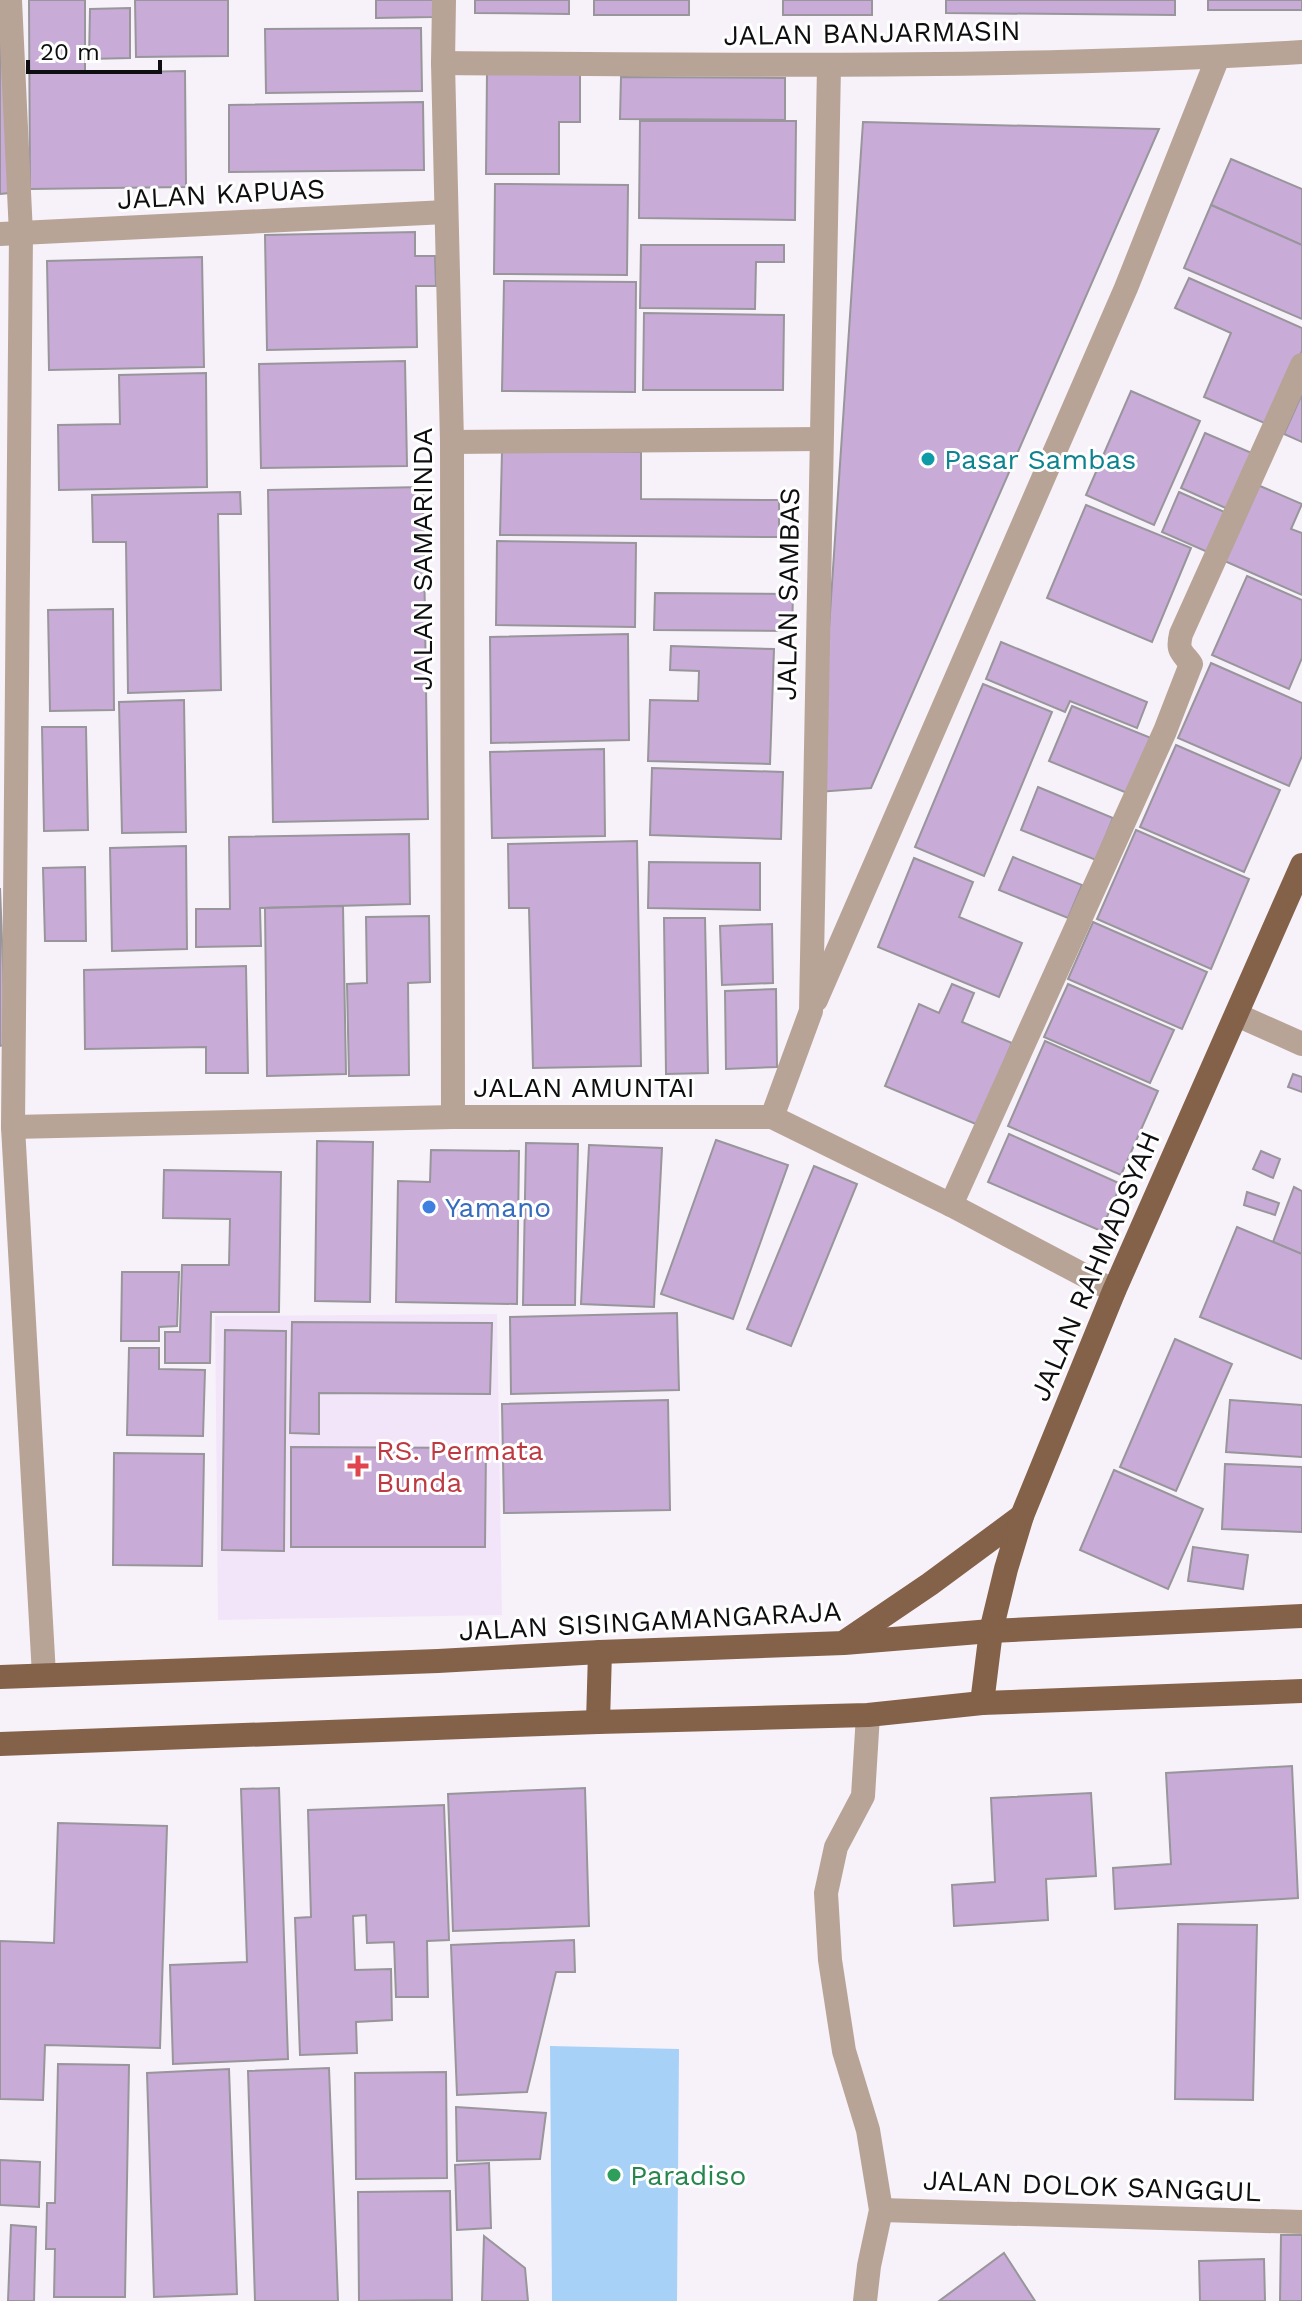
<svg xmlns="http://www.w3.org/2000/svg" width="1302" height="2301" font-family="'Work Sans',sans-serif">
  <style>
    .medical { fill: #f2e5f9 }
    .water { fill: #a8d1f7 }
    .building { fill: #c8acd7; stroke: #98959b; stroke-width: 2 }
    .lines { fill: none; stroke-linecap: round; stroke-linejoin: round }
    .street { stroke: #b8a496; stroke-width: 24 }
    .primary { stroke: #846149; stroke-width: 24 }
    .culture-dot { fill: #0f9aa8; stroke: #fff; stroke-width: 3 }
    .shop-dot { fill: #3f7fe0; stroke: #fff; stroke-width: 3 }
    .health-dot { fill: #e0444e; stroke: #fff; stroke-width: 3 }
    .leisure-dot { fill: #2e9e5b; stroke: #fff; stroke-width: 3 }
    .labels { text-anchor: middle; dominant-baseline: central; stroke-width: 6; stroke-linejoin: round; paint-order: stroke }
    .street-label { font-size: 28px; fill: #0e0d0f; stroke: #fff }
    .culture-label { font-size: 28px; fill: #0d838f; stroke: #fff; text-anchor: start }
    .shop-label { font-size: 28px; fill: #366cbe; stroke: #fff; text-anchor: start }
    .health-label { font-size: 28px; fill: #be3a42; stroke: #fff; text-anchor: start }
    .leisure-label { font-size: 28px; fill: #27864d; stroke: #fff; text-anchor: start }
  </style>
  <rect width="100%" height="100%" fill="#f7f2f9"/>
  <path class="medical" d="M497,1314l5,301 -284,5 -3,-304z"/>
  <path class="water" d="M550,2046l129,3 -2,252h-125z"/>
  <g class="building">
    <path d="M0,0l9,193 -9,1z"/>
    <path d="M29,0h56v73l100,-2 1,116 -156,2z"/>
    <path d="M135,0h93v56l-92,1z"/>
    <path d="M376,0h57v17l-57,1z"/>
    <path d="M475,0h94v14l-94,-1z"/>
    <rect x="594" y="0" width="95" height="15"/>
    <rect x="783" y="0" width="89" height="15"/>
    <path d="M946,0h229v15l-229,-2z"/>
    <rect x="1208" y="0" width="94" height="10"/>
    <path d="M130,8v50l-41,1 1,-50z"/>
    <path d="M421,28l1,63 -156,2 -1,-64z"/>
    <path d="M487,73l93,1v48h-21v52h-73z"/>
    <path d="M621,77l164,1v42l-165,-1z"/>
    <path d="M423,102l1,68 -195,2v-67z"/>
    <path d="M640,121h156l-1,99 -156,-2z"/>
    <path d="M863,122l296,7 -288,659 -53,4z"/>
    <path d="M1231,159l71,30v56l-91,-40z"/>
    <path d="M495,184l133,1 -1,90 -133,-1z"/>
    <path d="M1211,205l91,40v74l-118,-51z"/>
    <path d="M415,232v24h20l1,30h-20l1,61 -150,3 -2,-115z"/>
    <path d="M641,245h143v17h-28l-1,47 -115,-1z"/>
    <path d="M202,257l2,110 -155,3 -2,-109z"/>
    <path d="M1189,278l113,50v23l-33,74 -65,-28 27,-64 -56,-25z"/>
    <path d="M504,281l132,1 -1,110 -133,-1z"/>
    <path d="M644,313l140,2 -1,75h-140z"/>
    <path d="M405,361l2,105 -146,2 -2,-104z"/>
    <path d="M206,373l1,114 -148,3 -1,-65 62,-1 -1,-49z"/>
    <path d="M1131,391l69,30 -46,104 -68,-30z"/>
    <path d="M1302,394v48l-18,-8z"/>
    <path d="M1205,433l49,21 -24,56 -49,-22z"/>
    <path d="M502,451l139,1v47l138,1v37l-279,-2z"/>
    <path d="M1253,483l49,21 -11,25 11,4v62l-82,-36z"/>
    <path d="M423,487l5,332 -155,3 -5,-332z"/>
    <path d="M240,492l1,22h-23l3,176 -93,3 -2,-151h-33l-1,-47z"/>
    <path d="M1179,492l50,22 -17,40 -50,-22z"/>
    <path d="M1086,505l105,43 -39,94 -105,-44z"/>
    <path d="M497,541l139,2 -1,84 -139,-2z"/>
    <path d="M1247,576l55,24v58l-13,31 -77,-34z"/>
    <path d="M655,593l138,1 -1,37 -138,-1z"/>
    <path d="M113,609l1,101 -64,1 -2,-101z"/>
    <path d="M628,634l1,106 -138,3 -1,-106z"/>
    <path d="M1001,642l146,60 -10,26 -67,-27 -5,11 -79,-33z"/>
    <path d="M671,646l103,3 -4,115 -122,-3 2,-61 48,1 1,-30 -29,-1z"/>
    <path d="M1211,663l91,40v53l-13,30 -111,-48z"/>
    <path d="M983,684l69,28 -68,164 -69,-29z"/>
    <path d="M184,700l2,132 -64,1 -3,-131z"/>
    <path d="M1072,706l79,32 -24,55 -78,-32z"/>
    <path d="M42,727h44l2,103 -44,1z"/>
    <path d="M1176,745l104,45 -36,82 -104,-45z"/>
    <path d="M604,749l1,87 -113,2 -2,-86z"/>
    <path d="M652,768l131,4 -2,67 -131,-4z"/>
    <path d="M1038,787l75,31 -17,42 -75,-30z"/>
    <path d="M1136,830l113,49 -38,90 -114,-50z"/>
    <path d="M409,834l1,70 -150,4 1,38 -65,1v-38h34l-1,-72z"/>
    <path d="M637,841l4,225 -108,2 -4,-160h-20l-1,-64z"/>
    <path d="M186,846l1,103 -75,2 -2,-103z"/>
    <path d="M1013,857l69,28 -14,33 -69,-28z"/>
    <path d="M914,858l59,24 -14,35 63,26 -23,54 -121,-50z"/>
    <path d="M649,862l111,1v47l-112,-2z"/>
    <path d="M85,867l1,74h-41l-2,-73z"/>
    <path d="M0,888l6,156 -6,2z"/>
    <path d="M343,906l3,168 -79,2 -2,-168z"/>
    <path d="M429,916l1,66 -22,1 1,92 -60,1 -2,-92 20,-1 -1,-66z"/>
    <path d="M664,918h41l3,155 -42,1z"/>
    <path d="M1093,922l114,50 -25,57 -114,-50z"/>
    <path d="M772,924l1,59 -51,2 -2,-59z"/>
    <path d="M246,966l2,107h-42v-26l-121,2 -1,-79z"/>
    <path d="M952,984l22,9 -12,29 50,21 -34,82 -93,-39 34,-82 20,9z"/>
    <path d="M1068,984l106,46 -24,53 -106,-46z"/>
    <path d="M776,989l1,78 -51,2 -1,-78z"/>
    <path d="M1045,1041l113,50 -37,84 -113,-49z"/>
    <path d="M1293,1074l9,3v15l-14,-5z"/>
    <path d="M1009,1134l112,50 -20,47 -113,-49z"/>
    <path d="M716,1140l72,25 -55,154 -72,-25z"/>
    <path d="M317,1141l56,1 -3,160 -55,-1z"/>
    <path d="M526,1143l52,1 -3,161h-52z"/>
    <path d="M589,1145l73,3 -8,159 -73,-3z"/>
    <path d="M431,1150l88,1 -2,153 -121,-2 2,-121 32,1z"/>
    <path d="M1261,1151l19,8 -7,19 -20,-9z"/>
    <path d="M814,1166l43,18 -66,162 -44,-17z"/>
    <path d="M164,1170l117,2 -2,140h-68l-1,51h-45v-31h15l2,-67h47l1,-46 -67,-1z"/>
    <path d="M1294,1187l8,4v63l-29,-12z"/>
    <path d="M1247,1192l32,11 -4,12 -31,-10z"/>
    <path d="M1237,1227l65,27v105l-102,-42z"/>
    <path d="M122,1272h57l-2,54 -18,1v14h-38z"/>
    <path d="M677,1313l2,77 -168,4 -1,-77z"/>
    <path d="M292,1322l200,1 -2,71 -171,-1v41l-29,-1z"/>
    <path d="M225,1330l61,1 -2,220 -62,-1z"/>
    <path d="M1175,1339l57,25 -56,127 -56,-24z"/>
    <path d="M129,1348h30v21l46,1 -2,66 -76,-1z"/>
    <path d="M668,1400l2,110 -166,3 -2,-109z"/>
    <path d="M1230,1400l72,5v52l-76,-5z"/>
    <path d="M291,1447l195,1 -1,99h-194z"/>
    <path d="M114,1453l90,1 -2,112 -89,-1z"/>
    <path d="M1225,1464l77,3v65l-80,-3z"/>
    <path d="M1114,1470l89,39 -35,80 -88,-39z"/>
    <path d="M1193,1547l55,8 -5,34 -55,-8z"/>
    <path d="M1292,1766l6,132 -183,11 -2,-41 58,-4 -5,-91z"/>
    <path d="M279,1788l9,271 -115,5 -3,-99 77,-3 -6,-173z"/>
    <path d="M585,1788l4,138 -136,5 -5,-137z"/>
    <path d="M1091,1793l5,83 -50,3 2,41 -94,6 -2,-41 43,-3 -4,-84z"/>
    <path d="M444,1805l5,135 -22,1 1,56h-32l-2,-55 -27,1 -1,-28 -13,1 2,54 36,-1 1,51 -36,2 1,31 -57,2 -5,-137 16,-1 -3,-107z"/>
    <path d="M58,1823l109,3 -7,222 -115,-3 -2,55 -43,-1v-158l54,2z"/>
    <path d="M1178,1924l79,1 -4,175 -78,-1z"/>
    <path d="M574,1940l1,32h-19l-29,120 -70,3 -6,-150z"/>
    <path d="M58,2064l71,1 -4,232h-71l1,-48h-9l1,-46h8z"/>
    <path d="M329,2068l9,233h-83l-7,-230z"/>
    <path d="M229,2069l8,225 -83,3 -7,-224z"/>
    <path d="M446,2072l1,106 -91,1 -1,-106z"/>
    <path d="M456,2107l90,6 -6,46 -83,2z"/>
    <path d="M0,2160l40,2 -1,45 -39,-2z"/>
    <path d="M489,2163l2,65 -34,2 -2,-65z"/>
    <path d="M450,2191l2,109 -93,1 -1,-109z"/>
    <path d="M11,2225l25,2 -2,74h-26z"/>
    <path d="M1281,2235h21v66h-22z"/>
    <path d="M484,2236l41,32 3,33h-46z"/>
    <path d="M1004,2253l31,48h-96z"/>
    <path d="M1264,2259l1,42h-65l-1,-40z"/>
  </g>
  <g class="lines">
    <g class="street">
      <path d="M10,0l11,234 -8,893 31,548"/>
      <path d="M444,0l-1,63 9,379 1,675"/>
      <path d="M443,63c286,2 573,6 859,-11"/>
      <path d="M0,234l446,-22"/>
      <path d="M452,442l369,-3"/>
      <path d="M816,1000l310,-712 92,-231"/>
      <path d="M1237,1015l65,29"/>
      <path d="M772,1117l39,-106 18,-945"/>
      <path d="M13,1127l440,-10h319l179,88 163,86"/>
      <path d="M951,1205l214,-474 26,-67c-10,-13 -14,-13 -10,-30l121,-269"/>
      <path d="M881,2210l421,12"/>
      <path d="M865,2301l4,-35 12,-56 -13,-80 -24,-79 -14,-91 -4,-67 10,-46 27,-51 5,-81"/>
    </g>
    <g class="primary">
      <path d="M846,1641l84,-57 92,-68"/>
      <path d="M0,1677l438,-16 162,-9 244,-9 147,-12 311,-15"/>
      <path d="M982,1703l9,-72 15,-62 16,-53 92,-225 188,-426"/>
      <path d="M598,1722l2,-70"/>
      <path d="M0,1744l598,-22 270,-7 114,-12 320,-12"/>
    </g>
  </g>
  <circle class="culture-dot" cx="928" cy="459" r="8"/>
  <circle class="shop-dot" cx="429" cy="1207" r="8"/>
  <path class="health-dot" d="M354 1454h8v8h8v8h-8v8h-8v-8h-8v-8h8z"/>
  <circle class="leisure-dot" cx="614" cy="2175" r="8"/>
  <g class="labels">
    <g class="street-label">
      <text transform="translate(872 33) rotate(-1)">JALAN BANJARMASIN</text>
      <text transform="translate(221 194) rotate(-3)">JALAN KAPUAS</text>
      <text transform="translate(422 559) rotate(-90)">JALAN SAMARINDA</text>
      <text transform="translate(788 594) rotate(-89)">JALAN SAMBAS</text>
      <text x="584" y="1087">JALAN AMUNTAI</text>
      <text transform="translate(1095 1266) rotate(-67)">JALAN RAHMADSYAH</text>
      <text transform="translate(650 1621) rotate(-3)">JALAN SISINGAMANGARAJA</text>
      <text transform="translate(1092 2186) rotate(2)">JALAN DOLOK SANGGUL</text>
    </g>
    <g class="culture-label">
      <text x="944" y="459">Pasar Sambas</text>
    </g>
    <g class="shop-label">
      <text x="445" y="1207">Yamano</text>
    </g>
    <g class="health-label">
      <text x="376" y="1450">RS. Permata<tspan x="376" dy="32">Bunda</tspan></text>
    </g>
    <g class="leisure-label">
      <text x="630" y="2175">Paradiso</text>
    </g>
  </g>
  <path d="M28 60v12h132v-12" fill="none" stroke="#0e0d0f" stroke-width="4"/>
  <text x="40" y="60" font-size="24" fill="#0e0d0f" stroke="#ffffff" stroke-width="6" paint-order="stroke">20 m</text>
</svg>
